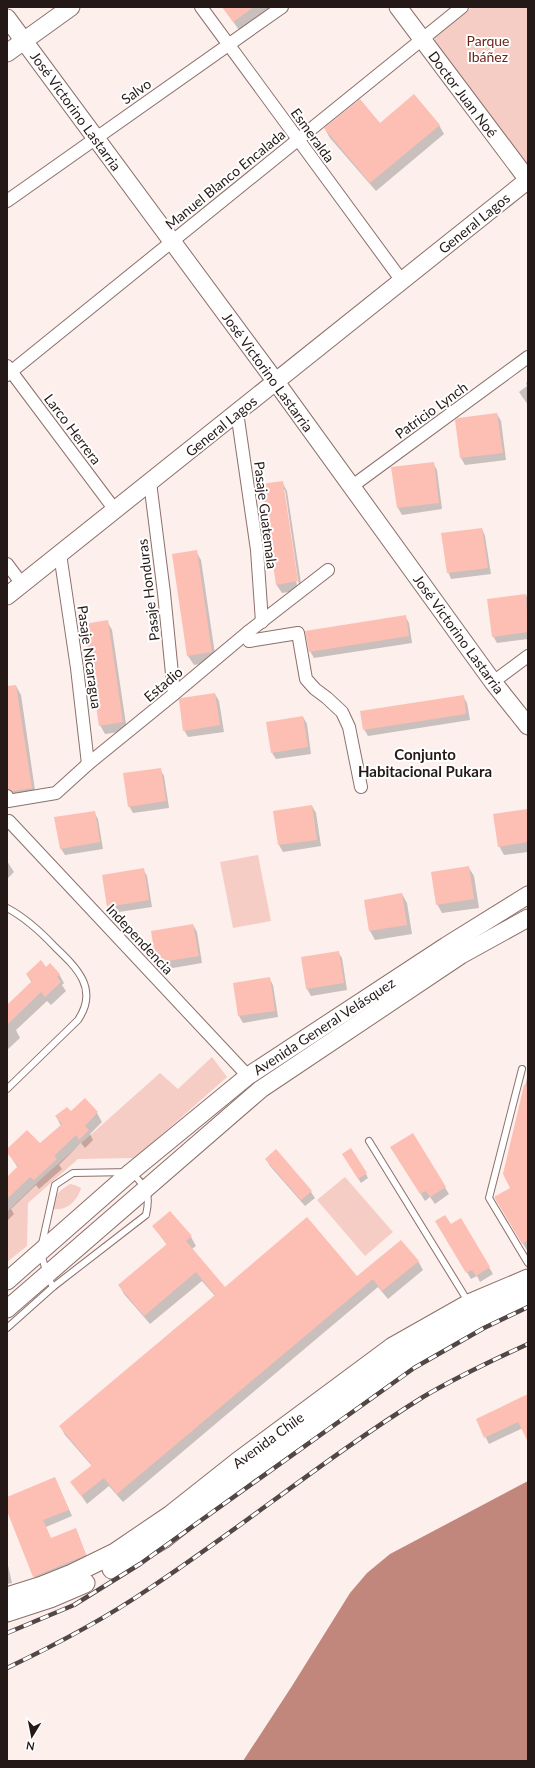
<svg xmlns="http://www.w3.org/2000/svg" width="535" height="1768" font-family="Lato,sans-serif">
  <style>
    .green { fill: #f6cdc5 }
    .water { fill: #c1877c }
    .shadow { fill: #0003; fill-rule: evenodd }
    .building { fill: #fdbfb3 }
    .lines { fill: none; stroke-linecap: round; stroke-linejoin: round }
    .lane-casing { stroke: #8c706b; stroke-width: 8 }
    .street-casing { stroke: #8c706b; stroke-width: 14 }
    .secondary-casing { stroke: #8c706b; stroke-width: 19 }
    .primary-casing { stroke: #8c706b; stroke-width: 21 }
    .lane { stroke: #fff; stroke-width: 6 }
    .street { stroke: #fff; stroke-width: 12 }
    .secondary { stroke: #fff; stroke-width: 17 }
    .primary { stroke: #fff; stroke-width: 19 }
    .rail-casing { stroke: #524745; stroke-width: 4.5 }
    .rail { stroke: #fff; stroke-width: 3; stroke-dasharray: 9; stroke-linecap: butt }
    .labels { text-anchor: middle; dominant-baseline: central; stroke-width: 4; stroke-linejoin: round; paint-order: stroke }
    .park-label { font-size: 14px; fill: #6c251b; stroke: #fff }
    .street-label { font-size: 14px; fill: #241917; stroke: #fff }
    .neighbourhood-label { font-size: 15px; font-weight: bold; fill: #241917; stroke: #fff }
  </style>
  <rect width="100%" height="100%" fill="#fcefec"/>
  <g class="green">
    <path d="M472,7h56v161l-93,-124v-6l3,-4z"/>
    <path d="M258,855l13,66 -38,7 -13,-66z"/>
    <path d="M212,1057l15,20 -92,81 -57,1 -50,44 -1,43 -20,16v-50l33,-32 120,-107 18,16z"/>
    <path d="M345,1177l48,55 -28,24 -48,-56z"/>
    <path d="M70,1184l5,1 6,3c-3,12 -14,23 -27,21 -1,-14 4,-17 16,-25z"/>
  </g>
  <path class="water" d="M528,1481v280h-285l49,-75 58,-93 17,-20 23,-19z"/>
  <g class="shadow">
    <path d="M223,7h48l-32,23z"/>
    <path d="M380,124l59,1 5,9 -68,57 -46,-53 -5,-9z"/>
    <path d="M528,381v24l-9,-13 8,-6 -1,-3z"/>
    <path d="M497,414l4,7 5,39 -41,5 -4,-7 -5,-38z"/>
    <path d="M433,463l4,7 5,39 -40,6 -4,-7z"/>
    <path d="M282,482l5,9 15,99 -20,3 -6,-9zM283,490h2l14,96h-2z"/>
    <path d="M482,529l3,7 6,38 -40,5 -3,-7z"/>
    <path d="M196,551l5,9 15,101 -22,4 -6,-9z"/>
    <path d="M526,595l2,4v40l-31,4 -4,-7z"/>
    <path d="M405,616l4,7 3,20 -98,15 -4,-7z"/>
    <path d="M107,621l5,9 15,101 -22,3 -5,-9z"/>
    <path d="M16,686l5,9 15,102 -23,1 -6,-10v-101z"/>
    <path d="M215,694l4,7 5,31 -36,5 -4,-7z"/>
    <path d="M463,696l4,7 3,17 -102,16 -4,-7z"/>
    <path d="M303,717l4,7 4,30 -35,5 -4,-6z"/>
    <path d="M160,769l4,7 5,32 -36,5 -4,-7z"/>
    <path d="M312,806l4,7 5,33 -38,6 -4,-7 -5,-33z"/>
    <path d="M528,810v42l-24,3 -5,-9z"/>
    <path d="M94,812l4,7 5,30 -38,6 -4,-6z"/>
    <path d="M7,861l7,11 -7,7z"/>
    <path d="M469,868l5,8 5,32 -37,5 -5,-9z"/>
    <path d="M143,869l4,7 5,31 -40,6 -4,-6z"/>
    <path d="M402,894l5,9 5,31 -37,6 -5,-9z"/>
    <path d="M193,925l4,7 5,31 -41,7 -4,-7z"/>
    <path d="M338,952l4,6 5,32 -36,6 -4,-7 -5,-31z"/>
    <path d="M46,968l13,6 5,9 -2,2 4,6 -15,14 -4,-4 -31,29 4,8 -13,12v-44l25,-23 -5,-8z"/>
    <path d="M269,978l4,7 5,32 -35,6 -4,-7 -5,-32z"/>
    <path d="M528,1074v178l-33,-55 17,-9 -8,-14z"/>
    <path d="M71,1113h26l5,9 -12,12 3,6 -8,8 -4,-5 -22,22 3,4 -23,20 -3,-4 -25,24 3,5 -7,7v-43l11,-10 -11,-17 33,-7 21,-18 -5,-10z"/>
    <path d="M412,1135l37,59 -14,10 -5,-7 -5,4 -29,-47z"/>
    <path d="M266,1159l45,33 4,6 -10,8 -35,-40z"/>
    <path d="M346,1159l20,15 2,4 -7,5z"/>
    <path d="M170,1212l21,25 5,9 -4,3 33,39 132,-11 61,-16 5,9 -35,29 -10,-12 -255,215 -14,-16 -22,18 -15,-22 20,-16 -27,-31 -5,-9 155,-130 -13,-15 -52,43 -26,-30 -5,-9 48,-40 -14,-19z"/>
    <path d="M460,1219l33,55 -13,8 -3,-6 -6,3 -35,-58 14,4z"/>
    <path d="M528,1395v44l-5,-11 -34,16 -12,-24z"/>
    <path d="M55,1478l17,38 -26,11 5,12 25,-10 13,33 -52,21 -30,-74v-11z"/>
    <path d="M7,1561l5,22 -5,1z"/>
  </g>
  <g class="building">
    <path d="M222,7h32l-21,15z"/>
    <path d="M414,94l26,31 -70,58 -46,-55 36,-29 20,24z"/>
    <path d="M497,413l6,40 -43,5 -5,-38 3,-2z"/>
    <path d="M434,462l5,41 -42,5 -6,-41z"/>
    <path d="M283,481l15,100 -22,4 -15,-101z"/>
    <path d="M482,528l6,40 -41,5 -6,-40z"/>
    <path d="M197,550l15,102 -25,4 -15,-102z"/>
    <path d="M526,594l2,38 -36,5 -5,-38z"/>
    <path d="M406,615l3,21 -100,16 -4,-21z"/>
    <path d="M108,620l15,102 -24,4 -15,-102z"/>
    <path d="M16,685l16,103 -19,3 -6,-2v-103z"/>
    <path d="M215,693l5,32 -37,6 -4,-31 2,-2z"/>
    <path d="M464,695l2,19 -103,16 -3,-19z"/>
    <path d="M303,716l5,31 -37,6 -5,-31z"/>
    <path d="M161,768l5,33 -38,6 -5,-34z"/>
    <path d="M312,805l5,35 -39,5 -5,-34z"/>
    <path d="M528,809v33l-30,5 -5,-33z"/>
    <path d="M95,811l5,31 -40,7 -6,-32z"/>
    <path d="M469,866l5,33 -38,6 -5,-33z"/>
    <path d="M144,868l5,32 -42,7 -5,-32z"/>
    <path d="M402,893l5,32 -38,6 -5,-31z"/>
    <path d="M193,924l6,32 -43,7 -5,-32z"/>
    <path d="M339,951l5,32 -38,6 -5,-32z"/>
    <path d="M41,960l5,7 4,-4 10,11 -3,3 4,5 -16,15 -4,-5 -34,33v-20l25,-24 -6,-7z"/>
    <path d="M270,977l5,34 -37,5 -5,-33z"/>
    <path d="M524,1085l4,1v154l-6,4 -28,-47 16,-9 -7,-14z"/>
    <path d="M85,1098l13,14 -13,14 4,4 -10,10 -3,-5 -22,21 3,3 -23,21 -4,-3 -23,22v-22l11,-11 -11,-13v-4l20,-19 13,13 22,-19 -7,-8 12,-9 4,4z"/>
    <path d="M413,1133l33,54 -16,10 -4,-6 -6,3 -30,-47z"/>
    <path d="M351,1148l16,25 -9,6 -16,-25z"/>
    <path d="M276,1149l36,42 -11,9 -36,-41z"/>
    <path d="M170,1211l22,25 -6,5 39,46 82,-70 50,59 44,-36 18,21 -37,30 -9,-12 -256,215 -13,-16 -23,18 -11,-14 22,-17 -33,-39 156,-131 -19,-23 -52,44 -26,-31 49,-41 -15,-18z"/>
    <path d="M445,1215l6,9 10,-6 29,49 -14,9 -4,-6 -6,3 -31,-52z"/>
    <path d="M528,1394v48l-10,-20 -34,16 -8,-19z"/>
    <path d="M55,1477l14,33 -26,10 8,18 25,-10 10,27 -53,22 -26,-66v-14z"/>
  </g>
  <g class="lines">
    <defs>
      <g id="lane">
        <path d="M7,908c19,10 33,23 48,39 22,21 44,42 23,73l-71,69"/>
        <path d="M522,1069l-33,129 39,65"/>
        <path d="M369,1141l100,162"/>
        <path d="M41,1253l6,22 6,12"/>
        <path d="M7,1328l46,-41 93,-72c5,-23 1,-27 -15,-43l-58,1 -18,12 -13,59"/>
      </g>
      <g id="street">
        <path d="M201,7l201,274"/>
        <path d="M7,201l275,-194"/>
        <path d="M7,366l108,144"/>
        <path d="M7,375l455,-368"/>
        <path d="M237,412l20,138 5,72"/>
        <path d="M150,482l14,111 10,101"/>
        <path d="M351,487l177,-130"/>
        <path d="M60,554l17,114 11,96"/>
        <path d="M7,564l15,20"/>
        <path d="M248,632l1,9 49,-8 8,46 9,10 12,9 15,14 7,15 12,60"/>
        <path d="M493,682l35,-26"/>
        <path d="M7,796l1,5 48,-8 32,-29 86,-70 74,-62 80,-62"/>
        <path d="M9,821l239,255"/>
      </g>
      <g id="secondary">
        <path d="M398,7l130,173"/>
        <path d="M7,18l269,364 217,300 35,44"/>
        <path d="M7,53l64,-46"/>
        <path d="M7,596l521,-416"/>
        <path d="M7,1281l124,-109 117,-96 198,-130 82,-51"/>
        <path d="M7,1309l254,-220 200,-134 67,-37"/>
      </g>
      <g id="primary">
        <path d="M112,1569l51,-30 85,-67 157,-111 75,-44 48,-20"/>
        <path d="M7,1597l35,-11 30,-12 43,-21 56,-38 67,-53 155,-115 76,-43 59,-25"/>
        <path d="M7,1612l43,-14 35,-15"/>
      </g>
    </defs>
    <use href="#lane" class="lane-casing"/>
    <use href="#street" class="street-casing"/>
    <use href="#secondary" class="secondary-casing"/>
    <use href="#primary" class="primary-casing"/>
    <use href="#lane" class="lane"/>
    <use href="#street" class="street"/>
    <use href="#secondary" class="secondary"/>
    <use href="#primary" class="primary"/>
    <defs>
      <g id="rail">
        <path d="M7,1633l67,-28 66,-41 274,-196 70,-40 44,-21"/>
        <path d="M7,1668c48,-23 96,-48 140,-78 94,-62 181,-134 276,-193 34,-20 70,-37 105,-53"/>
      </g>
    </defs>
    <use href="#rail" class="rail-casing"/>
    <use href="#rail" class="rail"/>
  </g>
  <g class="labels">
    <g class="park-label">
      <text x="488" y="40">Parque<tspan x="488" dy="16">Ibáñez</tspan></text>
    </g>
    <g class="street-label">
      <text transform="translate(136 91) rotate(-35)">Salvo</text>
      <text transform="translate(463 94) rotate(53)">Doctor Juan Noé</text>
      <text transform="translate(76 111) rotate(54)">José Victorino Lastarria</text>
      <text transform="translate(313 135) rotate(54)">Esmeralda</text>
      <text transform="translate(225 179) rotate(-39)">Manuel Blanco Encalada</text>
      <text transform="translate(474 223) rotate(-39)">General Lagos</text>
      <text transform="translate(268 372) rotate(54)">José Victorino Lastarria</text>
      <text transform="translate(431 410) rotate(-36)">Patricio Lynch</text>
      <text transform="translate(221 426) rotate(-39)">General Lagos</text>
      <text transform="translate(73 429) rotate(53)">Larco Herrera</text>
      <text transform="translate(266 515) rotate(83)">Pasaje Guatemala</text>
      <text transform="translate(148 590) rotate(-97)">Pasaje Honduras</text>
      <text transform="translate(459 634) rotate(54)">José Victorino Lastarria</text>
      <text transform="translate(90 657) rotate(82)">Pasaje Nicaragua</text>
      <text transform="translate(163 684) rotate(-40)">Estadio</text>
      <text transform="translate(140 939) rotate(47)">Independencia</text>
      <text transform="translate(324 1026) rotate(-33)">Avenida General Velásquez</text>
      <text transform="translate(268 1440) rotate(-36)">Avenida Chile</text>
    </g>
    <g class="neighbourhood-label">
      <text x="425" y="754">Conjunto<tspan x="425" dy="17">Habitacional Pukara</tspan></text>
    </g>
  </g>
  <rect width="535" height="1768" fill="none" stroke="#241917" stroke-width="16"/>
  <g transform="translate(32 1736) rotate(190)" stroke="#ffffff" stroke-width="3" paint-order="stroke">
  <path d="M0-3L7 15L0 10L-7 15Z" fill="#241917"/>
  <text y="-6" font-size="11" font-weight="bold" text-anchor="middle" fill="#241917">N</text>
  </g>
</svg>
